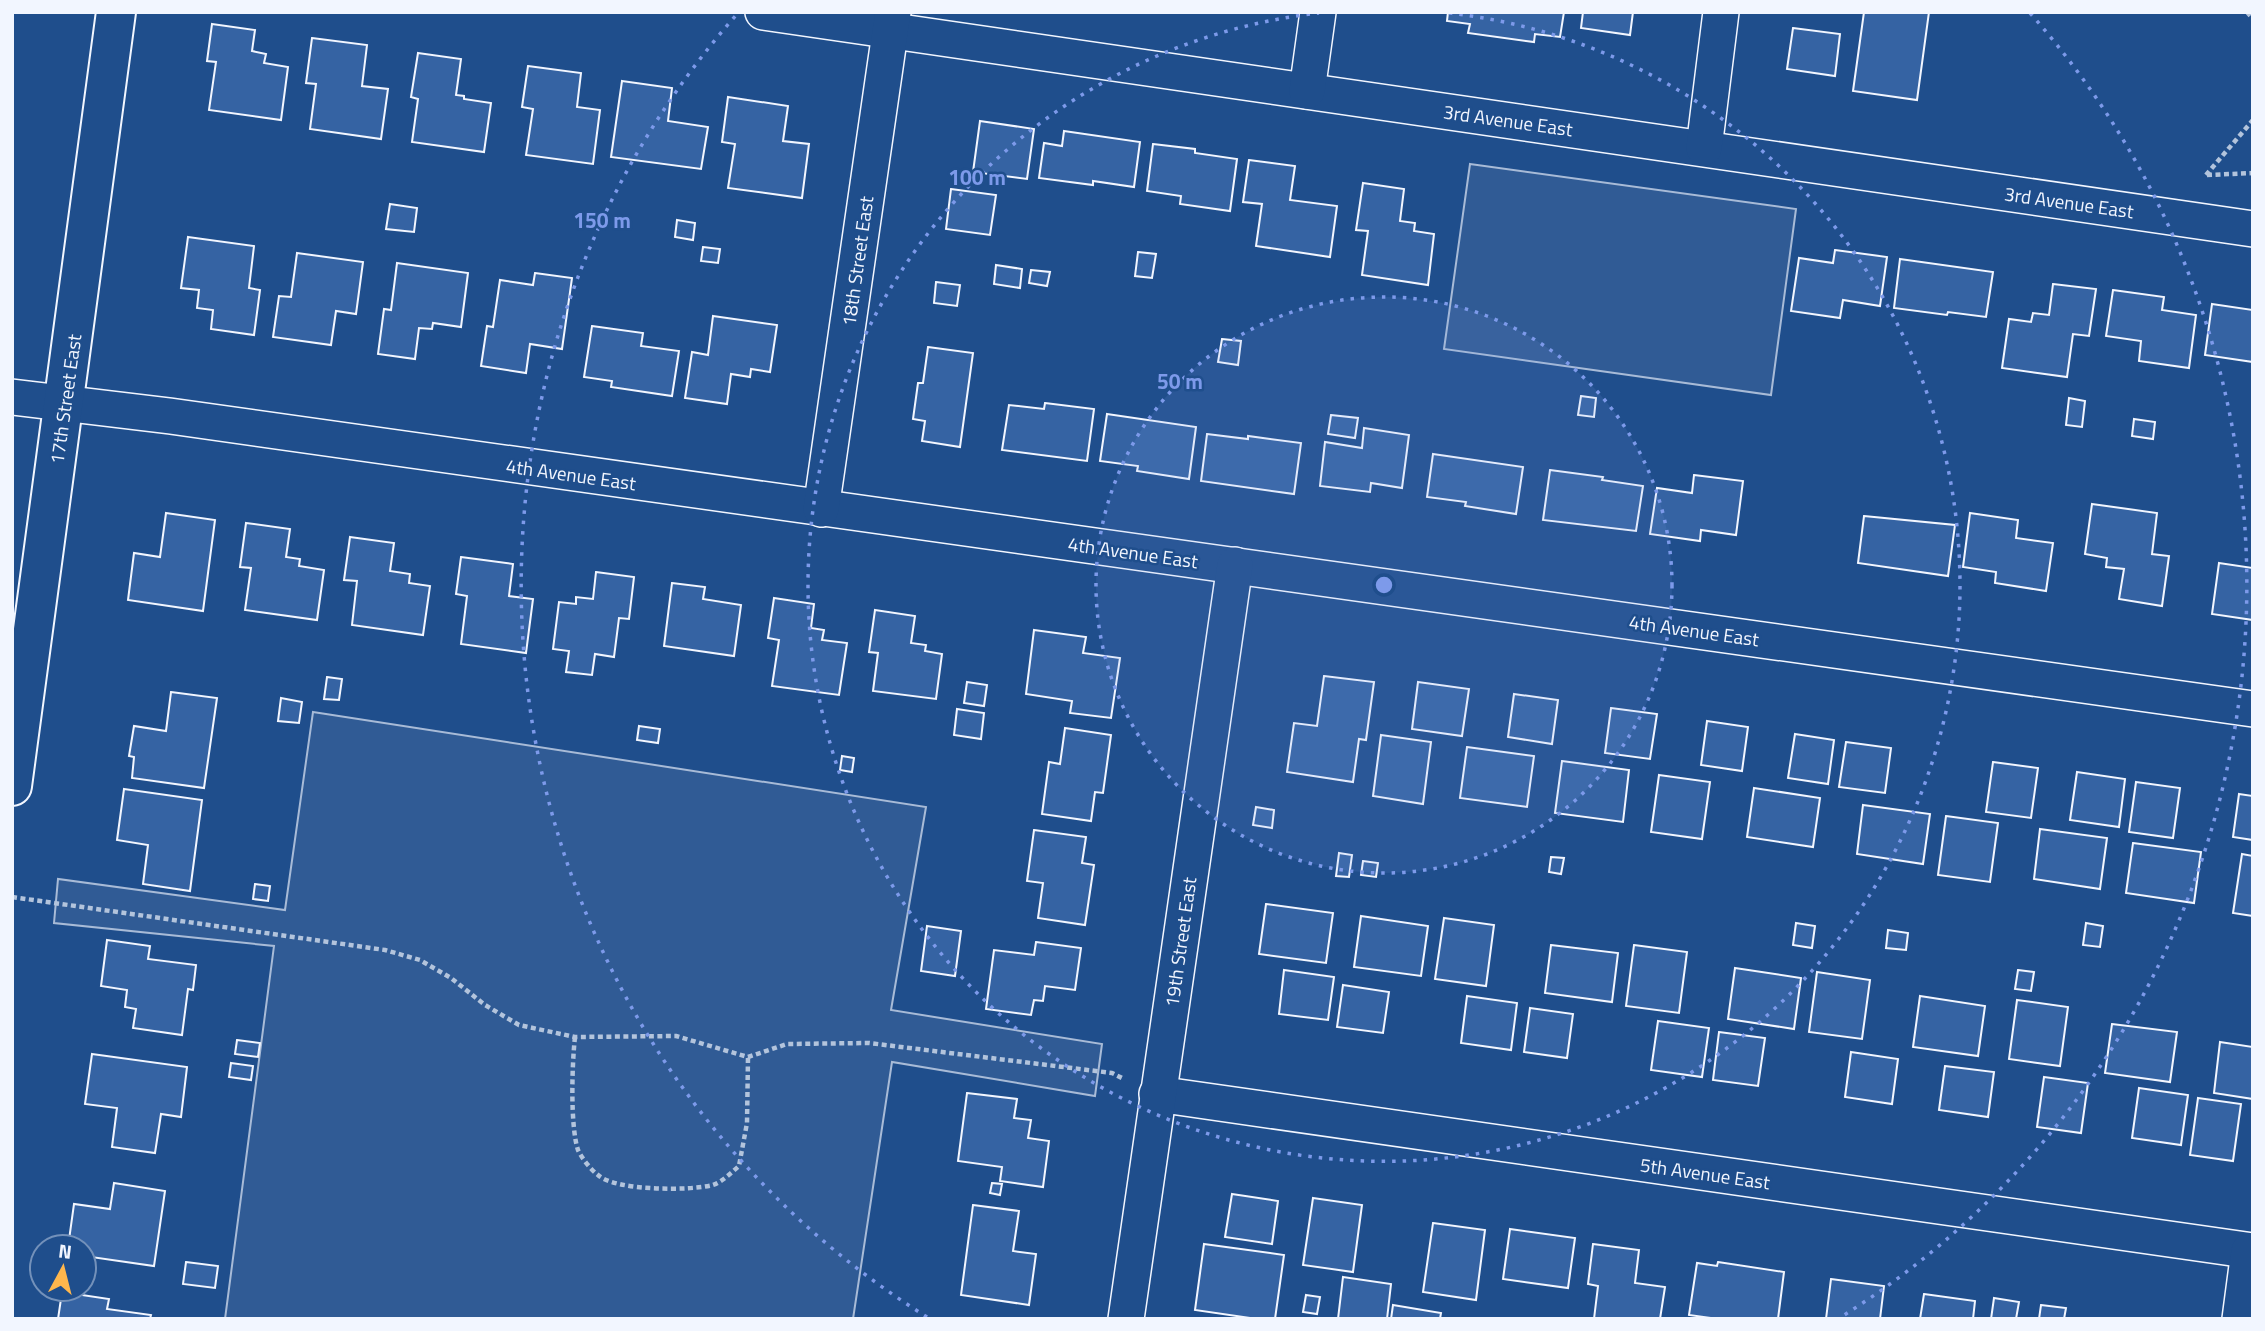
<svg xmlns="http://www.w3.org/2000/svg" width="2265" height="1331" font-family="'Titillium Web',sans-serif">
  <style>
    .built { fill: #305b95; stroke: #a8bbd7; stroke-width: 2 }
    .building { fill: #3563a3; stroke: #f2f6ff; stroke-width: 2 }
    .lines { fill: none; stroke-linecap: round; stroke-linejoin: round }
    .minor-casing { stroke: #f2f6ff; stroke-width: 38 }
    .tertiary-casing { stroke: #f2f6ff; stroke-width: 42 }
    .path { stroke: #b3c4dc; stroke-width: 4.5; stroke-dasharray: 5 3.5; stroke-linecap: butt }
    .minor { stroke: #1f4e8c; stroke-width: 35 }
    .tertiary { stroke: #1f4e8c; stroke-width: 38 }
    .ring { fill: none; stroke: #7d9aea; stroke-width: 3.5; stroke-dasharray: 3.5 7 }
    .labels { text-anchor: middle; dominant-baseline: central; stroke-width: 5; stroke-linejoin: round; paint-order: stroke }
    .street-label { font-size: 19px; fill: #f2f6ff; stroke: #1f4e8c }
    .centre { fill: #7d9aea; stroke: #1f4e8c; stroke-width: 3.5 }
    .ring-label { font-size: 21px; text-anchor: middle; font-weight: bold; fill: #7d9aea; stroke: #1f4e8c; stroke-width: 5; stroke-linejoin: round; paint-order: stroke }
  </style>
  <rect width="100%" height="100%" fill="#1f4e8c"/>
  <g class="built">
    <path d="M1470,164l326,45 -25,186 -327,-46z"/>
    <path d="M313,712l613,95 -35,203 211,34 -7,52 -203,-34 -39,257h-628l49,-373 -220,-23 4,-44 227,31z"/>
  </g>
  <g class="building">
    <path d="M1448,12h116l-4,25 -25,-3 -1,8 -66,-9 2,-9 -23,-3z"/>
    <path d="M1583,12h50l-3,23 -49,-7z"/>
    <path d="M1864,12h65l-12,88 -64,-9z"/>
    <path d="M212,24l43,6 -3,21 14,3 -2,9 24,4 -7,53 -72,-10 7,-48 -9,-1z"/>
    <path d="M1793,28l47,6 -5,42 -48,-7z"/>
    <path d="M312,38l55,7 -5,41 26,3 -7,50 -71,-10 6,-45 -10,-1z"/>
    <path d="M418,53l43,6 -5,36 8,1v3l27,4 -7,49 -72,-10 6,-43 -7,-2z"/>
    <path d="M528,66l53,7 -4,34 23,3 -7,54 -67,-9 7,-46 -11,-2z"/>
    <path d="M622,81l50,7 -4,33 40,6 -7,42 -90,-12z"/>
    <path d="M728,97l60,9 -5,35 26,3 -7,54 -74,-10 7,-44 -13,-2z"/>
    <path d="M980,121l54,8 -7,50 -54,-7z"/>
    <path d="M1064,131l76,11 -6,45 -41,-6v4l-54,-7 5,-35 18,3z"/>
    <path d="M1153,144l42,5v4l42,6 -7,52 -50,-7 1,-8 -34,-5z"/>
    <path d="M1249,160l46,6 -5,34 47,6 -7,51 -74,-11 6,-42 -19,-2z"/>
    <path d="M1363,183l41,6 -4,32 15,2 -1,8 20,3 -6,51 -66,-10 6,-44 -12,-1z"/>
    <path d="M951,189l45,6 -6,40 -44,-6z"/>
    <path d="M390,204l27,4 -3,24 -28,-3z"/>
    <path d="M677,220l18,3 -2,17 -18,-3z"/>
    <path d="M188,237l66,9 -5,42 11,2 -6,45 -43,-6 2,-19 -16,-2 2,-18 -18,-2z"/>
    <path d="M703,247l17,2 -2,14 -17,-2z"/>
    <path d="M1835,250l52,7 -7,49 -37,-6 -3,18 -49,-7 8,-53 34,5z"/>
    <path d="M1138,252l18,2 -4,24 -17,-2z"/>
    <path d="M297,253l66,9 -7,52 -20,-3 -5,34 -58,-8 6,-41 12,1z"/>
    <path d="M1900,259l93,13 -7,45 -38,-5 -1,3 -53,-7z"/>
    <path d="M397,263l71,10 -7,54 -28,-4 -1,6 -13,-1 -4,31 -37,-5 6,-45 7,1z"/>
    <path d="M996,265l26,4 -2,19 -26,-4z"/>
    <path d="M1031,270l19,2 -3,14 -18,-3z"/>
    <path d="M535,273l37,5 -10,71 -32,-5 -4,29 -45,-7 6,-40 6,1 7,-47 33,5z"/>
    <path d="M936,282l24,3 -3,21 -23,-3z"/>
    <path d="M2053,284l43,5 -7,47 -16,-2 -6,43 -65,-9 7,-49 22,3 2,-9 16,2z"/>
    <path d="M2113,290l51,7 -2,13 34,5 -7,53 -50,-7 2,-20 -35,-5z"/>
    <path d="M2212,304l41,6v52l-48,-7z"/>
    <path d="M713,316l64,9 -7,47 -19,-3 -1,8 -19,-3 -4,30 -42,-6 7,-46 16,3z"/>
    <path d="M592,326l51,7 -2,13 38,5 -7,45 -61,-9 1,-6 -28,-4z"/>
    <path d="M1222,339l19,2 -3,24 -20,-3z"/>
    <path d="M928,347l45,6 -13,94 -38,-6 3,-20 -12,-2 5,-36h5z"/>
    <path d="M1581,396l15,2 -2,19 -16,-2z"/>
    <path d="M2069,398l16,3 -3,26 -16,-2z"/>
    <path d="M1045,403l49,6 -7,52 -85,-11 7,-45 35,4z"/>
    <path d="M1107,414l89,13 -7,52 -52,-8 1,-5 -38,-5z"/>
    <path d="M1331,415l27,3 -3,20 -27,-4z"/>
    <path d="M2134,419l21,3 -2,17 -21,-3z"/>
    <path d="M1364,428l45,7 -7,53 -31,-5 -1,9 -50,-6 5,-44 37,6z"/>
    <path d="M1207,434l41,5v-3l53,7 -7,51 -93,-13z"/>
    <path d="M1433,454l90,13 -7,47 -51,-8 1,-4 -39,-5z"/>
    <path d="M1550,470l53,7 -1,3 41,6 -7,45 -93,-11z"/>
    <path d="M1694,475l49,6 -7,54 -35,-5 -1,11 -50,-7 7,-46 35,5z"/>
    <path d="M2092,504l65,9 -5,41 17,2 -7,50 -43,-7 5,-30 -18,-2 1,-9 -22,-4z"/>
    <path d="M166,513l49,7 -12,91 -75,-11 6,-47 26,4z"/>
    <path d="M1970,513l48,7 -2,18 37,5 -7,48 -51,-8 1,-11 -33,-5z"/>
    <path d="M1864,516l91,9 -7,51 -90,-13z"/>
    <path d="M246,523l44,6 -4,28 14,2 -1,7 25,4 -7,50 -72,-10 6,-42 -11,-1z"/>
    <path d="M350,537l44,6 -4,28 20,3 -1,9 21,3 -7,49 -71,-10 5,-44 -13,-1z"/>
    <path d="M461,557l52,7 -4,32 24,3 -7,54 -65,-9 6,-48 -11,-2z"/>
    <path d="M2219,563l34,5v52l-41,-6z"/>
    <path d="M596,572l38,5 -5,42 -10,-1 -5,39 -19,-3 -3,21 -26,-3 3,-21 -16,-2 6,-47 17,2v-7l17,2z"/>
    <path d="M672,583l33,4 -2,12 38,6 -7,51 -70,-10z"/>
    <path d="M774,598l40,6 -3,24 13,2 -2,10 25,3 -8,52 -67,-9 7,-46 -11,-2z"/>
    <path d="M875,610l40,6 -4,27 15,2 -1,6 17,3 -6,45 -63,-8 5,-38 -9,-1z"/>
    <path d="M1034,630l52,7 -3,16 37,5 -9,60 -41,-5 2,-12 -46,-7z"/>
    <path d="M1324,676l50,6 -8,58 -7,-1 -6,43 -66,-10 7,-49 23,3z"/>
    <path d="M327,677l15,2 -3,21 -15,-1z"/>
    <path d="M967,682l20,3 -3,21 -20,-3z"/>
    <path d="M1418,682l51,7 -7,47 -50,-7z"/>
    <path d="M171,692l46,6 -13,90 -72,-10 2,-21 -5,-1 5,-30 32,5z"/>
    <path d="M1514,694l44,6 -6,44 -44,-7z"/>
    <path d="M281,698l21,4 -3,21 -21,-2z"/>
    <path d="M1611,708l46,6 -7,45 -45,-6z"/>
    <path d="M957,709l27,4 -3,26 -27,-4z"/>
    <path d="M1707,721l41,6 -6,44 -41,-6z"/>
    <path d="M639,726l21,3 -2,14 -21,-3z"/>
    <path d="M1065,728l46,7 -8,58 -8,-1 -4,29 -49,-7 7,-52 11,2z"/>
    <path d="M1795,734l39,6 -6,44 -40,-6z"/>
    <path d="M1381,735l50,7 -8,62 -50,-8z"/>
    <path d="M1846,742l45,6 -6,45 -46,-6z"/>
    <path d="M1467,747l67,9 -7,51 -67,-9z"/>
    <path d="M842,756l12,2 -2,14 -12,-2z"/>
    <path d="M1562,761l67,9 -6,52 -68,-9z"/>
    <path d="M1993,762l45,6 -7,50 -45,-6z"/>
    <path d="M2077,772l48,7 -6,48 -49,-7z"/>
    <path d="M1659,775l51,7 -8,57 -51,-7z"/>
    <path d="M2136,782l44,6 -7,50 -44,-6z"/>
    <path d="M1754,788l66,10 -7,49 -66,-10z"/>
    <path d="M124,789l78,11 -12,91 -47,-7 5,-39 -31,-5z"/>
    <path d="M2239,794l14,2v44l-20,-3z"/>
    <path d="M1863,805l67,9 -7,50 -66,-10z"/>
    <path d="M1256,807l18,3 -2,18 -19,-3z"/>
    <path d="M1946,816l52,7 -8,59 -52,-7z"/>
    <path d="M2040,829l67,9 -7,51 -66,-10z"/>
    <path d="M1034,830l52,7 -4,26 12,2 -9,60 -47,-7 5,-35 -16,-2z"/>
    <path d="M2133,843l68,9 -7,51 -68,-10z"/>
    <path d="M1339,853l13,2 -3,22 -13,-1z"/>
    <path d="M2242,854l11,2v60l-20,-3z"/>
    <path d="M1551,857l13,1 -3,16 -12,-2z"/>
    <path d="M1363,861l15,2 -2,14 -15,-2z"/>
    <path d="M255,884l15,2 -2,15 -15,-2z"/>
    <path d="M1266,904l67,9 -7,50 -67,-9z"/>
    <path d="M1361,916l67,10 -7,50 -67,-9z"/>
    <path d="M1444,918l50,7 -8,61 -51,-7z"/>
    <path d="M1796,923l19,3 -3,22 -19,-3z"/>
    <path d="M2086,923l17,3 -3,21 -17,-2z"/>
    <path d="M927,926l34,5 -6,45 -34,-5z"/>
    <path d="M1888,930l20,3 -2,17 -20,-2z"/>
    <path d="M107,940l43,6 -2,13 48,6 -3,25 -5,-1 -6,46 -49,-7 3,-19 -11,-2 2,-17 -26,-4z"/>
    <path d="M1036,942l45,6 -6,42 -30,-4 -2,15 -9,-1 -3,15 -45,-6 8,-59 40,5z"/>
    <path d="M1551,945l67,8 -6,49 -67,-9z"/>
    <path d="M1634,945l53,7 -8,61 -53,-7z"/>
    <path d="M1735,968l66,10 -7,51 -66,-10z"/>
    <path d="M1284,970l50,7 -6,43 -49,-6z"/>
    <path d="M2018,970l16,2 -3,19 -16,-2z"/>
    <path d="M1817,972l53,8 -8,59 -53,-7z"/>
    <path d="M1343,985l46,7 -6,41 -46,-6z"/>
    <path d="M1467,996l50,7 -6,47 -50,-7z"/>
    <path d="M1920,996l65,10 -7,50 -65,-9z"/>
    <path d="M2017,1000l51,7 -8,59 -51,-7z"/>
    <path d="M1530,1008l43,6 -6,44 -43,-6z"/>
    <path d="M1658,1021l51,7 -7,49 -51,-7z"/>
    <path d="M2112,1024l65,8 -7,50 -65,-9z"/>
    <path d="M1719,1032l46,6 -7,48 -45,-6z"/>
    <path d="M237,1040l23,3 -2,14 -23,-3z"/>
    <path d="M2220,1042l33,5v52l-39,-6z"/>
    <path d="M1851,1052l47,7 -6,45 -47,-7z"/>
    <path d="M92,1054l95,13 -6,50 -20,-3 -6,39 -43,-6 5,-39 -32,-4z"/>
    <path d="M231,1063l22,3 -2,14 -22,-3z"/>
    <path d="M1945,1066l49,6 -6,45 -49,-7z"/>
    <path d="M2044,1077l44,6 -7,50 -44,-6z"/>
    <path d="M2139,1088l49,7 -7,50 -49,-7z"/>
    <path d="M967,1093l50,6 -3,19 17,2 -3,18 21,3 -6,46 -43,-6 2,-14 -44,-6z"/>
    <path d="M2198,1098l43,6 -8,57 -43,-6z"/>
    <path d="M114,1183l51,8 -11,75 -70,-10v-9h-16l6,-43 36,5z"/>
    <path d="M992,1183l10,1 -2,11 -10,-2z"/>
    <path d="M1232,1194l46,7 -6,43 -47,-7z"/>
    <path d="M1313,1198l49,7 -9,67 -50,-7z"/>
    <path d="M973,1205l46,6 -6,40 23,3 -7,51 -68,-10z"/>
    <path d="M1433,1223l52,7 -9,70 -53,-8z"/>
    <path d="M1510,1229l65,9 -7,50 -65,-9z"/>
    <path d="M1204,1244l80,11 -9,64h-18l-62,-9z"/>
    <path d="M1593,1244l46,6 -4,33 30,4 -5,32h-66l4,-33 -10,-2z"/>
    <path d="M186,1262l32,4 -3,22 -32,-4z"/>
    <path d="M1718,1262l66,10 -6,47h-60l-29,-4 8,-52 20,3z"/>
    <path d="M1343,1277l48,7 -4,35h-49z"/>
    <path d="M1831,1279l53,7 -4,33h-54z"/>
    <path d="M62,1292l47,7 -2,10 44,6 -1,4h-92z"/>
    <path d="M1924,1294l51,7 -2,18h-53z"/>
    <path d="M1306,1295l14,2 -3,17 -14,-2z"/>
    <path d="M1994,1298l25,4 -3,17h-25z"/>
    <path d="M1393,1305l48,8 -1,6h-49z"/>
    <path d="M2041,1305l25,3 -2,11h-25z"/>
  </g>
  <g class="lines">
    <defs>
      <g id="minor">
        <path d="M763,12l1490,217"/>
        <path d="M1307,91l11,-79"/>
        <path d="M1704,148l17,-136"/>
        <path d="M12,397l158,19 2083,293"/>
        <path d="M821,509l72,-497"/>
        <path d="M1157,1094l1096,157"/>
        <path d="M1126,1319l109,-754"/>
        <path d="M2240,1319l9,-68"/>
      </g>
      <path id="tertiary" d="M12,786l104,-774"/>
    </defs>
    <use href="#minor" class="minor-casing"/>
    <use href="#tertiary" class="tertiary-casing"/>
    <g class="path">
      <path d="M2247,12l6,7"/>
      <path d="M2206,175l47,-55"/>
      <path d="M2207,175l46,-2"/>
      <path d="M12,897l373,53 35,10 31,18 34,27 34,20 56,12 101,-1 72,21 39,-13 82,-1 243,30 12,6"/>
      <path d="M575,1037c-3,26 -5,89 3,113 3,7 13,20 20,25 17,16 92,16 115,10 9,-3 19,-13 26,-19l8,-43 1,-66"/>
    </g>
    <use href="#minor" class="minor"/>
    <use href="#tertiary" class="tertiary"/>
  </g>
  <circle cx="1384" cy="585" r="288" fill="#7d9aea" fill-opacity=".12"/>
  <g class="ring">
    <circle cx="1384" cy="585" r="288"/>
    <path d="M1449 13A576 576 0 1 1 1319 13"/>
    <path d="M927 1317A863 863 0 0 1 738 13M2030 13A863 863 0 0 1 1841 1317"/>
  </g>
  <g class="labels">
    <g class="street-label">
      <text transform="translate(1508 120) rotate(8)">3rd Avenue East</text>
      <text transform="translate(2069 202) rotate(8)">3rd Avenue East</text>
      <text transform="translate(857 261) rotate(-82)">18th Street East</text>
      <text transform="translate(65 399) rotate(-82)">17th Street East</text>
      <text transform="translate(571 474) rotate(8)">4th Avenue East</text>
      <text transform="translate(1133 552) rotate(8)">4th Avenue East</text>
      <text transform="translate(1694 630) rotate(8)">4th Avenue East</text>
      <text transform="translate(1180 942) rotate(-82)">19th Street East</text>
      <text transform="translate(1705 1173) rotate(8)">5th Avenue East</text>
    </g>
  </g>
  <circle cx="1384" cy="585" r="10" class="centre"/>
  <g class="ring-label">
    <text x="977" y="185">100 m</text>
    <text x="602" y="228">150 m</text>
    <text x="1180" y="389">50 m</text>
  </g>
  <rect width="2265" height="1331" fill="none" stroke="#f2f6ff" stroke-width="28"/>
  <g transform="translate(63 1268) rotate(7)"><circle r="33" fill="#1f4e8c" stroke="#7391ba" stroke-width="2"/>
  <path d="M0-5L12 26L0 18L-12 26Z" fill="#ffb74d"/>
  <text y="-10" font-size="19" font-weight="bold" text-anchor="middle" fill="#f2f6ff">N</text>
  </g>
</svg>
